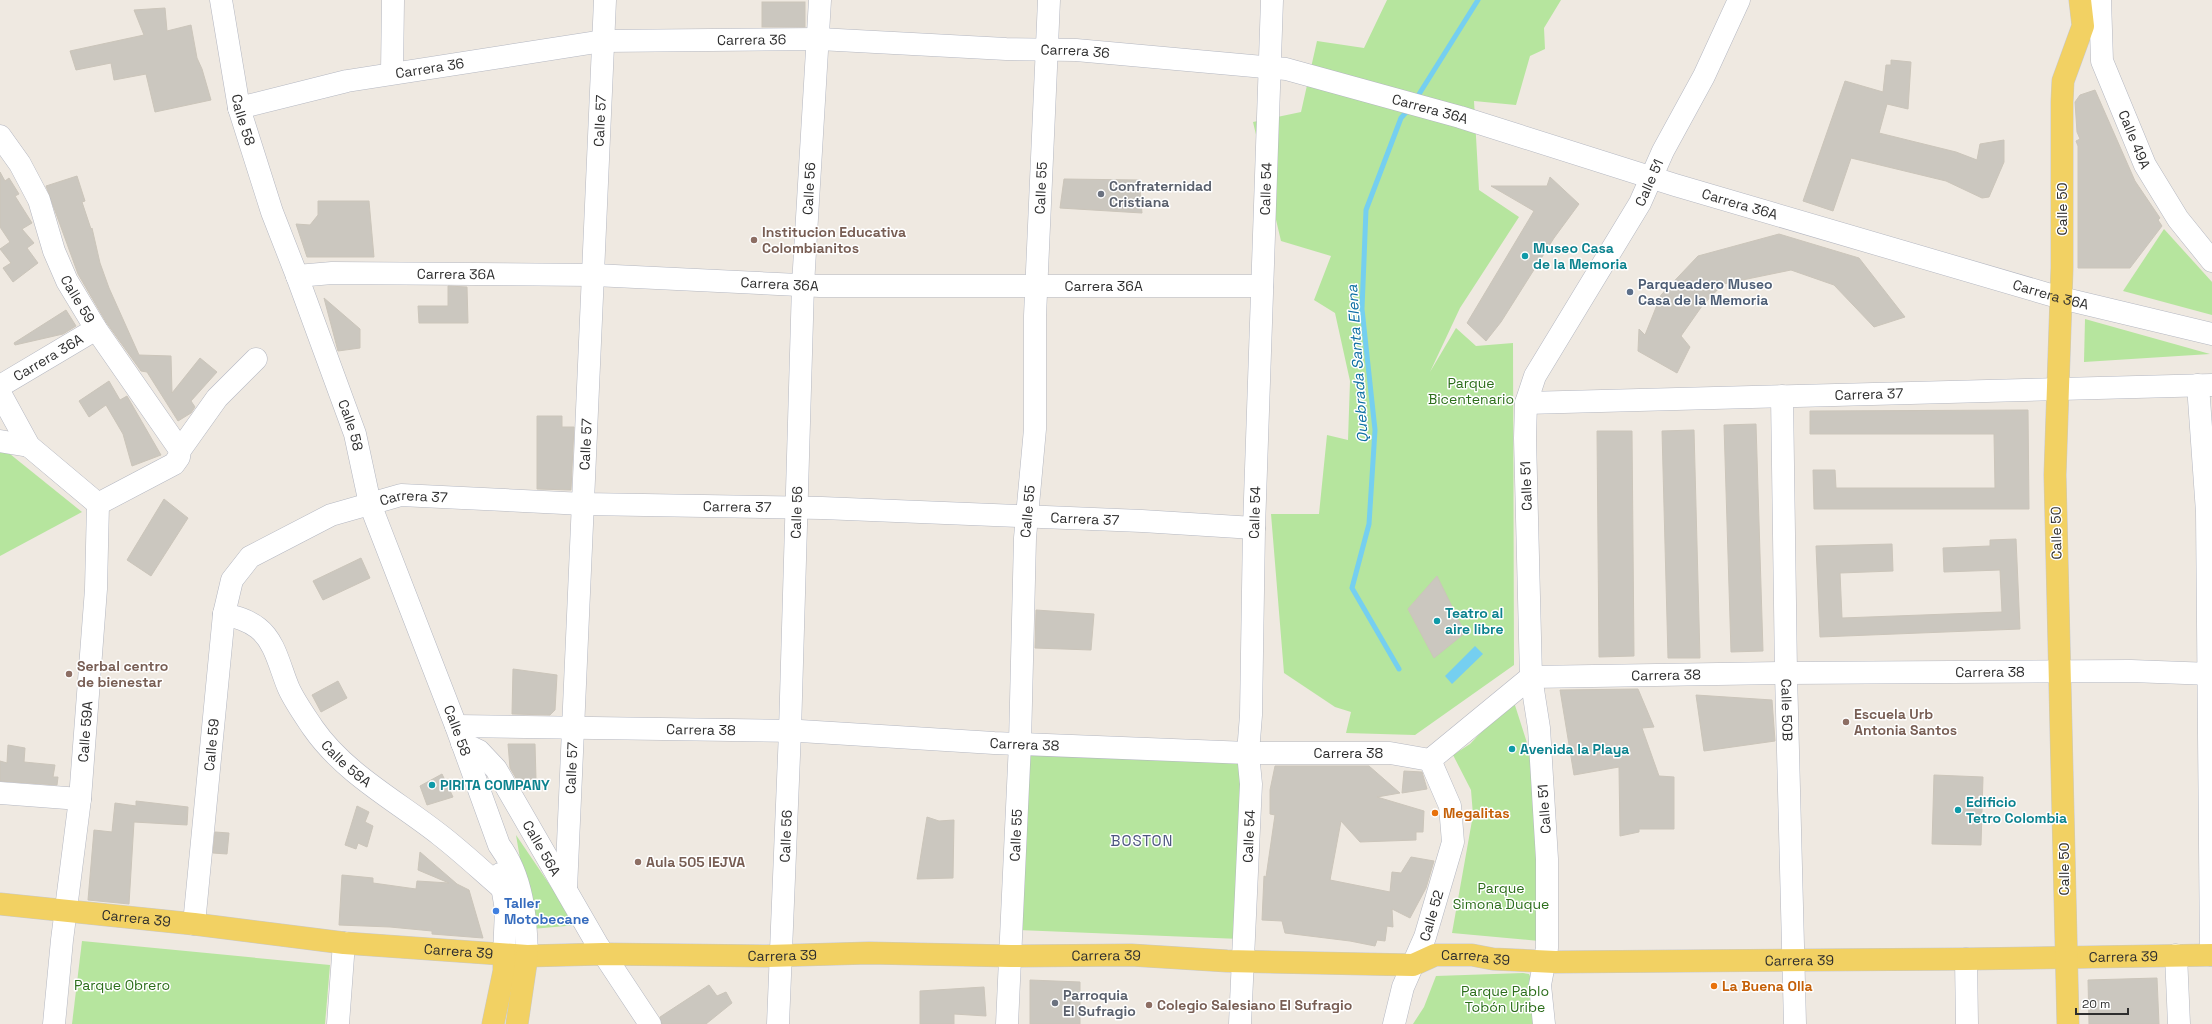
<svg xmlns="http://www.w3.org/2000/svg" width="2212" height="1024" font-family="'Space Grotesk',sans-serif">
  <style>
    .green { fill: #b6e59e; fill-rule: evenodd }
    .water { fill: #75cff0 }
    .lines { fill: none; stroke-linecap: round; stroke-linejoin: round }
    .stream { stroke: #75cff0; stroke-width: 5 }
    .building { fill: #cbc7bf; stroke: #cbc5ba }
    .minor-casing { stroke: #b4b7c1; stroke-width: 23 }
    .major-casing { stroke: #c9c9c9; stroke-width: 23 }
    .minor { stroke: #fff; stroke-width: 22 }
    .major { stroke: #f2d163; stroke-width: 22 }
    .worship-dot { fill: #6b7280; stroke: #fff; stroke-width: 1.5 }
    .education-dot { fill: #8d6e63; stroke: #fff; stroke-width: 1.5 }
    .culture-dot { fill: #0f9aa8; stroke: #fff; stroke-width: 1.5 }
    .service-dot { fill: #5c6f8a; stroke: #fff; stroke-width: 1.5 }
    .food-dot { fill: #e8710a; stroke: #fff; stroke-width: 1.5 }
    .shop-dot { fill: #3f7fe0; stroke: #fff; stroke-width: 1.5 }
    .labels { text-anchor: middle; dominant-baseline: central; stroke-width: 3; stroke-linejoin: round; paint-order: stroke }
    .street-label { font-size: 14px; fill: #2e2e2e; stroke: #fff }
    .worship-label { font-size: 14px; font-weight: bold; fill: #5b616d; stroke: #fff; text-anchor: start }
    .education-label { font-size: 14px; font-weight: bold; fill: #785e54; stroke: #fff; text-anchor: start }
    .culture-label { font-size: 14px; font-weight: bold; fill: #0d838f; stroke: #fff; text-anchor: start }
    .service-label { font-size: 14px; font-weight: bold; fill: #4e5e75; stroke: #fff; text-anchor: start }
    .park-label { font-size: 14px; fill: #2c6e1b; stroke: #fff }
    .food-label { font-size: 14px; font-weight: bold; fill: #c56008; stroke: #fff; text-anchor: start }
    .shop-label { font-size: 14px; font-weight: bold; fill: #366cbe; stroke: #fff; text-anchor: start }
    .water-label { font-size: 15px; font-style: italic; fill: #0d6fa3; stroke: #fff }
    .neighbourhood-label { font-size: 15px; letter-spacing: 1px; fill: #4d5680; stroke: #fff }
  </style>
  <rect width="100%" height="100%" fill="#efe9e1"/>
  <g class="green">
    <path d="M1387,0h174l-17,28 1,21 -15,7 -14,49 -42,-4 5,89 40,27 -59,91 -30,64 26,-44 20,18 37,-3 1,322 -99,70 -69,-2 5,-21 -16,-5 -51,-34 -13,-159h48l8,-79 21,5 2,-59 -15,-68 -21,-13 17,-44 -50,-15 -28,-119 48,-10 16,-71 47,7zM1437,577l-3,80 -26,-48z"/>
    <path d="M2164,229l48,53v33l-89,-24z"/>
    <path d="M2085,319l125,35 -126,8z"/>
    <path d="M0,446l82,66 -82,44z"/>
    <path d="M1513,699l22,69 4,173 -87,-8 21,-118 -2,-25 -18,-35 17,-11z"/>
    <path d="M1025,747l222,9 -7,183 -222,-9z"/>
    <path d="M516,835l61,90 -45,4z"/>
    <path d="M82,941l248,24 -5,59h-253z"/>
    <path d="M1523,973l6,1 5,10 2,40h-123l11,-17 12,-31z"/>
  </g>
  <path class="water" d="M1475,646l8,8 -31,30 -7,-8z"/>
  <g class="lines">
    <g class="stream">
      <path d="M1416,99l62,-99"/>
      <path d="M1399,669l-47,-81 17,-64 6,-94 -13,-121 4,-99 35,-92 8,-9"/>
    </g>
  </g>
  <g class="building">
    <rect x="762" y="2" width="43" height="25"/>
    <path d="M165,8l2,23 24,-6 6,33 5,11 9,31 -56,12 -9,-38 -32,6 -3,-17 -35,7 -6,-19 74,-16 -10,-25z"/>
    <path d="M1891,60l20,2 -3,47 -21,-5 -8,29 77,19 21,8 3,-16 24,-4v22l-15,35 -7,1 -36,-17 -95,-23 -18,53 -30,-10 42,-120 38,11 3,-27h5z"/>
    <path d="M2095,90l40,91 25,37 -2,2 4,6 -32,42h-52v-122l-2,-5 4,-2 -3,-7 -2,-30 5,-7z"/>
    <path d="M0,172l5,9 4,-3 10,16 -4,2 17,27 -10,6 12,14 -7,5 11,15 -25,19 -10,-14 8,-5 -11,-14 10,-7 -10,-15z"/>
    <path d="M77,176l8,25 -3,1 9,27 1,-1 8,35 9,25 30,67 32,1 1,37 28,-35 17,14 -26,29 4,6 -4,6 -13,8 -31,-49 -6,-1 -35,-49 -28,-48 -32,-88z"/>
    <path d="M1550,177l29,27 -25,34 -53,84 -15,19 -19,-18 67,-112 -43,-25h56z"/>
    <path d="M1064,179l75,1 3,33 -82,-5z"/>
    <path d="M318,201h51l5,56h-67l-11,-33 14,1 8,-10z"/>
    <path d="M1779,234l80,24 46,59 -31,10 -40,-42 -43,-15 -68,14 -21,22 -21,30 9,11 -13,26 -39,-22 1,-22 6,6 16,-40 37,-39z"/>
    <path d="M448,286l19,1 1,36h-49l-1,-17h30z"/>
    <path d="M324,298l36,31v19l-22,3z"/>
    <path d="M66,310l10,16 -13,8 -48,11 -1,-2z"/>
    <path d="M109,381l11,19 7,-4 34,59 -29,11 -9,-32 -17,-29 -17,12 -10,-16z"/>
    <path d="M2028,410l1,99h-215l-1,-39h22l1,18h159l-1,-54h-184v-23z"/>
    <path d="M537,416h25v11h12l-3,63 -34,-1z"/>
    <path d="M1756,424l7,227 -32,1 -7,-227z"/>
    <path d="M1694,430l6,228h-32l-6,-227z"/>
    <path d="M1597,431h35l2,225 -35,1z"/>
    <path d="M164,499l24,19 -37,58 -24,-16z"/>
    <path d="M2016,539l4,90 -200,8 -4,-91 76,-2 1,27 -53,2 2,45 160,-6 -2,-42 -56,2 -1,-24 47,-2v-6z"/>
    <path d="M361,558l9,20 -47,22 -10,-19z"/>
    <path d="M1437,576l28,57 -31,25 -26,-49z"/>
    <path d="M1036,610l58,4 -3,36 -56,-2z"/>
    <path d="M513,669l44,6 -2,35 -5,5 -38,-1z"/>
    <path d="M338,681l9,17 -26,14 -9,-17z"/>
    <path d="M1638,689l16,38 -12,1 17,48 15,1v52h-35v3l-19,4 -1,-69 -45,8 -14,-85z"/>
    <path d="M1696,695l76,5 3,41 -71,10z"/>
    <path d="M508,744h27l1,35 -19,1 -7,-12z"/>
    <path d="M8,745l17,3 -1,14 31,3 -2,12h5l-1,8 -57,-4v-20l7,2z"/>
    <path d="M1275,766h94l31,27 -23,4 47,14 -1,21h-7v8l-56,2 -19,-21 -11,59 60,12 2,-20 9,1 10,-16 23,4 -8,27 -16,30 -18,-9 1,18 -6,-1 -2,15 -8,-1 -2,6 -25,-5 -65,-8 -3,-12 -20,-1 2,-44 2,1 9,-62 -5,-1v-24z"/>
    <path d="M1404,771l18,1 5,17 -25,4z"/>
    <path d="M442,774l11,23 -26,8 -7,-19z"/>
    <path d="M1934,775l49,2 -2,68 -49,-1z"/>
    <path d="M136,801l52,6 -1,18 -53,-3 -5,82 -41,-4 6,-70 18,2 3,-29 21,3z"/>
    <path d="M357,806l12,6 -4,10 8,4 -6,21 -9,-4 -2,6 -11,-4z"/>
    <path d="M927,817l12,4 15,-1 -1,58 -36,1z"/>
    <path d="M215,832l14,1 -2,21 -14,-1z"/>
    <path d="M420,852l37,32 12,6 14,48 -51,-4v-3l-42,-4 -51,-2 3,-50 31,3v5l43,6 1,-8 32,2 -31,-13z"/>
    <path d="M2157,978l2,46h-70l-1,-44z"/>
    <path d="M1030,980l50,2v42h-50z"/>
    <path d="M709,985l8,11 9,-4 6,11 -26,21h-44l-2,-7z"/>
    <path d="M984,987l2,29 -32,-2v10h-34v-33z"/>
  </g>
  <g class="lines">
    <defs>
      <g id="minor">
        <path id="s1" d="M221,0l18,108 33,104 25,64 58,158 15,70 86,222 43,119c24,32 27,73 28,111"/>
        <path id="s2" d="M2100,0l2,61 43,104 33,54 34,42"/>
        <path d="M392,73l1,-73"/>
        <path id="s3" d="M239,108l108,-27 256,-40 216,-2 187,10 70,1 210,19 174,48 215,68 386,113 151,36"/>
        <path id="s4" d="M0,136l20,28 19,36 15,51 13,30 29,48 84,121"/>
        <path id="s5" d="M297,276l35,-3 262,2 226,11h442"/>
        <path d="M2198,385l9,127 4,443"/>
        <path id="s6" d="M0,386l96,-57"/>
        <path d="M0,393l29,53 69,58"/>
        <path id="s7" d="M1782,396l4,277 9,351"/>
        <path id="s8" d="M1526,403l686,-18"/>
        <path d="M0,441l29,5"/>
        <path d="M98,504l76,-40 5,-7 1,-7 37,-52 39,-39"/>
        <path id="s9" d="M224,614c12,3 24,6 34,14 18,14 22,41 31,61 6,13 16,27 24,39 32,46 84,73 127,107 22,17 42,36 63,54"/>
        <path id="s10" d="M456,726l344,5 194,12 254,10h142l40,7 101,-83 255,-4 345,-2 81,3"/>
        <path id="s11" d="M462,743l17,8 17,18 101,175 53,80"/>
        <path d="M0,793l80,6"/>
        <path d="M500,874l6,36 -2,45"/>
        <path id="s12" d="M566,889l39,-889"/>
        <path id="s13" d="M194,924l30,-310 8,-34 18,-23 81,-42 70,-20 183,9 238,4 320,13 112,7"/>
        <path d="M2176,955l3,69"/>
        <path d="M1966,959l1,65"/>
        <path id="s14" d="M54,1024l8,-84 18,-141 16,-210 2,-85"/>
        <path d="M338,1024l6,-81"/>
        <path id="s15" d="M778,1024l12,-293 13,-446 17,-285"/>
        <path id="s16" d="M1007,1024l13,-281 5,-205 10,-109v-113l14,-316"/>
        <path id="s17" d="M1240,1024l11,-240 -3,-31 3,-38 3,-187 18,-528"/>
        <path id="s18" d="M1394,1024l9,-37 22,-50 28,-95 -3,-36 -20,-46"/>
        <path id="s19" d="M1544,1024l-4,-39 7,-37v-89l-8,-131 -8,-51 -6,-239 1,-35 9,-27 105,-173 23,-52 41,-75 35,-76"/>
      </g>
      <g id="major">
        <path id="s20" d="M0,904l194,20 150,19 183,13 76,-2 164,2 102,-3 142,3 120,-1 96,6 186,4 22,-10h37l21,4 62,3 411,-3 246,-4"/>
        <path d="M493,1024l11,-53v-16"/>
        <path d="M517,1024l10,-68"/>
        <path d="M2068,1024l-13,-549 7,-207v-166l1,-21 20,-55 -3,-26"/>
      </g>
    </defs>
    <use href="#minor" class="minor-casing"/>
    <use href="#major" class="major-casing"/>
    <use href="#minor" class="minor"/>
    <use href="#major" class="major"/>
  </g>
  <g class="worship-dot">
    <circle cx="1101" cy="194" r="4"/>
    <circle cx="1055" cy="1003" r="4"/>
  </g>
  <g class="education-dot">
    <circle cx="754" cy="240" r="4"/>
    <circle cx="69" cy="674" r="4"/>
    <circle cx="1846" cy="722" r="4"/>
    <circle cx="638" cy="862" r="4"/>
    <circle cx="1149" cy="1005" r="4"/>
  </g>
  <g class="culture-dot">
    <circle cx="1525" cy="256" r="4"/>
    <circle cx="1437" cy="621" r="4"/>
    <circle cx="1512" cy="749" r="4"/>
    <circle cx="432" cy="785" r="4"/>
    <circle cx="1958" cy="810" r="4"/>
  </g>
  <circle class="service-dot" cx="1630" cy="292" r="4"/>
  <g class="food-dot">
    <circle cx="1435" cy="813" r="4"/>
    <circle cx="1714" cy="986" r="4"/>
  </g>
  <circle class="shop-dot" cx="496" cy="911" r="4"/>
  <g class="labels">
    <g class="street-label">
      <text stroke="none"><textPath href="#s3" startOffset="519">Carrera 36</textPath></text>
      <text stroke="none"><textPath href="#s3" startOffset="843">Carrera 36</textPath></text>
      <text stroke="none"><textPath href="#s3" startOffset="195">Carrera 36</textPath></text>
      <text stroke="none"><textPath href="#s3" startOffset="1204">Carrera 36A</textPath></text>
      <text stroke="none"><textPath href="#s1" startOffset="122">Calle 58</textPath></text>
      <text stroke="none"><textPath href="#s12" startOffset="769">Calle 57</textPath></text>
      <text stroke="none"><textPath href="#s2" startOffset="146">Calle 49A</textPath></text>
      <text stroke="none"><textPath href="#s19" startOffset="876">Calle 51</textPath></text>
      <text stroke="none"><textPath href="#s15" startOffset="836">Calle 56</textPath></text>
      <text stroke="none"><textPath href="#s16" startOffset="837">Calle 55</textPath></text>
      <text stroke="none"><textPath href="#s17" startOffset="836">Calle 54</textPath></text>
      <text stroke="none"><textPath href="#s3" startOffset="1528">Carrera 36A</textPath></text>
      <text transform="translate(2062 209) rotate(-90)">Calle 50</text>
      <text stroke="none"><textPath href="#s5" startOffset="159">Carrera 36A</textPath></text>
      <text stroke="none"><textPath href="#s5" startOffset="483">Carrera 36A</textPath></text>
      <text stroke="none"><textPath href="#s5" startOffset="807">Carrera 36A</textPath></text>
      <text stroke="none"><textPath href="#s3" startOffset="1852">Carrera 36A</textPath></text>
      <text stroke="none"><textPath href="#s4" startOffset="182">Calle 59</textPath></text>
      <text stroke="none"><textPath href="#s6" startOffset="56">Carrera 36A</textPath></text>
      <text stroke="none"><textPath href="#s8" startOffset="343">Carrera 37</textPath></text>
      <text stroke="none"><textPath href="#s1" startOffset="446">Calle 58</textPath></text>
      <text stroke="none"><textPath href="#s12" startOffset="445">Calle 57</textPath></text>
      <text transform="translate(1526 486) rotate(-92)">Calle 51</text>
      <text stroke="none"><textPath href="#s13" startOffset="552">Carrera 37</textPath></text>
      <text stroke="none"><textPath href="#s13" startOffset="876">Carrera 37</textPath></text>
      <text stroke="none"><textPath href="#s15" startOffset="512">Calle 56</textPath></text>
      <text stroke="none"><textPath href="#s16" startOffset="513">Calle 55</textPath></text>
      <text stroke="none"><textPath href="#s17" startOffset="512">Calle 54</textPath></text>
      <text stroke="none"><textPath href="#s13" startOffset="1224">Carrera 37</textPath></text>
      <text transform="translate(2056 533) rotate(-91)">Calle 50</text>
      <text stroke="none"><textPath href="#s10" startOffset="1565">Carrera 38</textPath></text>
      <text stroke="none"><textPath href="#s10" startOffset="1241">Carrera 38</textPath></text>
      <text stroke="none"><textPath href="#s7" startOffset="314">Calle 50B</textPath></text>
      <text stroke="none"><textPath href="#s10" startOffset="245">Carrera 38</textPath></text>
      <text stroke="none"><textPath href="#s1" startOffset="770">Calle 58</textPath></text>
      <text stroke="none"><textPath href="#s14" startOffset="294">Calle 59A</textPath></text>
      <text stroke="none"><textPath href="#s10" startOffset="569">Carrera 38</textPath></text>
      <text stroke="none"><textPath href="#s13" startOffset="180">Calle 59</textPath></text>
      <text stroke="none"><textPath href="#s10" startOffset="893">Carrera 38</textPath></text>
      <text stroke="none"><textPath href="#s9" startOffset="201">Calle 58A</textPath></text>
      <text stroke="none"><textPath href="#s12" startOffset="121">Calle 57</textPath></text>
      <text transform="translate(1544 809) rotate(-94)">Calle 51</text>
      <text stroke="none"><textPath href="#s15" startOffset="188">Calle 56</textPath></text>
      <text stroke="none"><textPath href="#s16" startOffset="189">Calle 55</textPath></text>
      <text stroke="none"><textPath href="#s17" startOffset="188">Calle 54</textPath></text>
      <text stroke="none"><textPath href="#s11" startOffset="135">Calle 56A</textPath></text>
      <text transform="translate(2064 869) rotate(-90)">Calle 50</text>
      <text stroke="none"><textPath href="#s18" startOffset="115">Calle 52</textPath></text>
      <text stroke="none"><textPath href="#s20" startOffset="137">Carrera 39</textPath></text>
      <text stroke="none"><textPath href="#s20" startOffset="461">Carrera 39</textPath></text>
      <text stroke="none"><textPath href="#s20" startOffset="785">Carrera 39</textPath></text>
      <text stroke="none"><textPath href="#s20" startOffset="1109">Carrera 39</textPath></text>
      <text stroke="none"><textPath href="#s20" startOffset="2129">Carrera 39</textPath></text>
      <text stroke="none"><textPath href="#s20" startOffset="1481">Carrera 39</textPath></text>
      <text stroke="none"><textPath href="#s20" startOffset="1805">Carrera 39</textPath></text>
    </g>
    <g class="worship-label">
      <text x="1109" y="186">Confraternidad<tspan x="1109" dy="16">Cristiana</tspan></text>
      <text x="1063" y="995">Parroquia<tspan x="1063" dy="16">El Sufragio</tspan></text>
    </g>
    <g class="education-label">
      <text x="762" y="232">Institucion Educativa<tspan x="762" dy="16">Colombianitos</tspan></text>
      <text x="77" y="666">Serbal centro<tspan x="77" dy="16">de bienestar</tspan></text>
      <text x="1854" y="714">Escuela Urb<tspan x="1854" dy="16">Antonia Santos</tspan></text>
      <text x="646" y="862">Aula 505 IEJVA</text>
      <text x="1157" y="1005">Colegio Salesiano El Sufragio</text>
    </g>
    <g class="culture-label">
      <text x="1533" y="248">Museo Casa<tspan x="1533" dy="16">de la Memoria</tspan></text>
      <text x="1445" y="613">Teatro al<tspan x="1445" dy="16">aire libre</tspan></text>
      <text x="1520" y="749">Avenida la Playa</text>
      <text x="440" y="785">PIRITA COMPANY</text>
      <text x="1966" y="802">Edificio<tspan x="1966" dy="16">Tetro Colombia</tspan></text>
    </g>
    <g class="service-label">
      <text x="1638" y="284">Parqueadero Museo<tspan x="1638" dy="16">Casa de la Memoria</tspan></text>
    </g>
    <g class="park-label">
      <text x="1471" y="383">Parque<tspan x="1471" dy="16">Bicentenario</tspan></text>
      <text x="1501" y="888">Parque<tspan x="1501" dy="16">Simona Duque</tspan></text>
      <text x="122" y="985">Parque Obrero</text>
      <text x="1505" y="991">Parque Pablo<tspan x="1505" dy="16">Tobón Uribe</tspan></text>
    </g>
    <g class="food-label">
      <text x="1443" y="813">Megalitas</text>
      <text x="1722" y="986">La Buena Olla</text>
    </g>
    <g class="shop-label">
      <text x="504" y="903">Taller<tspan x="504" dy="16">Motobecane</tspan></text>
    </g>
    <g class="water-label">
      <text transform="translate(1357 364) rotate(-94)">Quebrada Santa Elena</text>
    </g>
    <g class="neighbourhood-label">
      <text x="1142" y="840">BOSTON</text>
    </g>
  </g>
  <path d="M2076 1008v6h52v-6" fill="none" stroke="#2e2e2e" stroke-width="2"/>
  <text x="2082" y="1008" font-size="12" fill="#2e2e2e" stroke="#ffffff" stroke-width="3" paint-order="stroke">20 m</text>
</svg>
